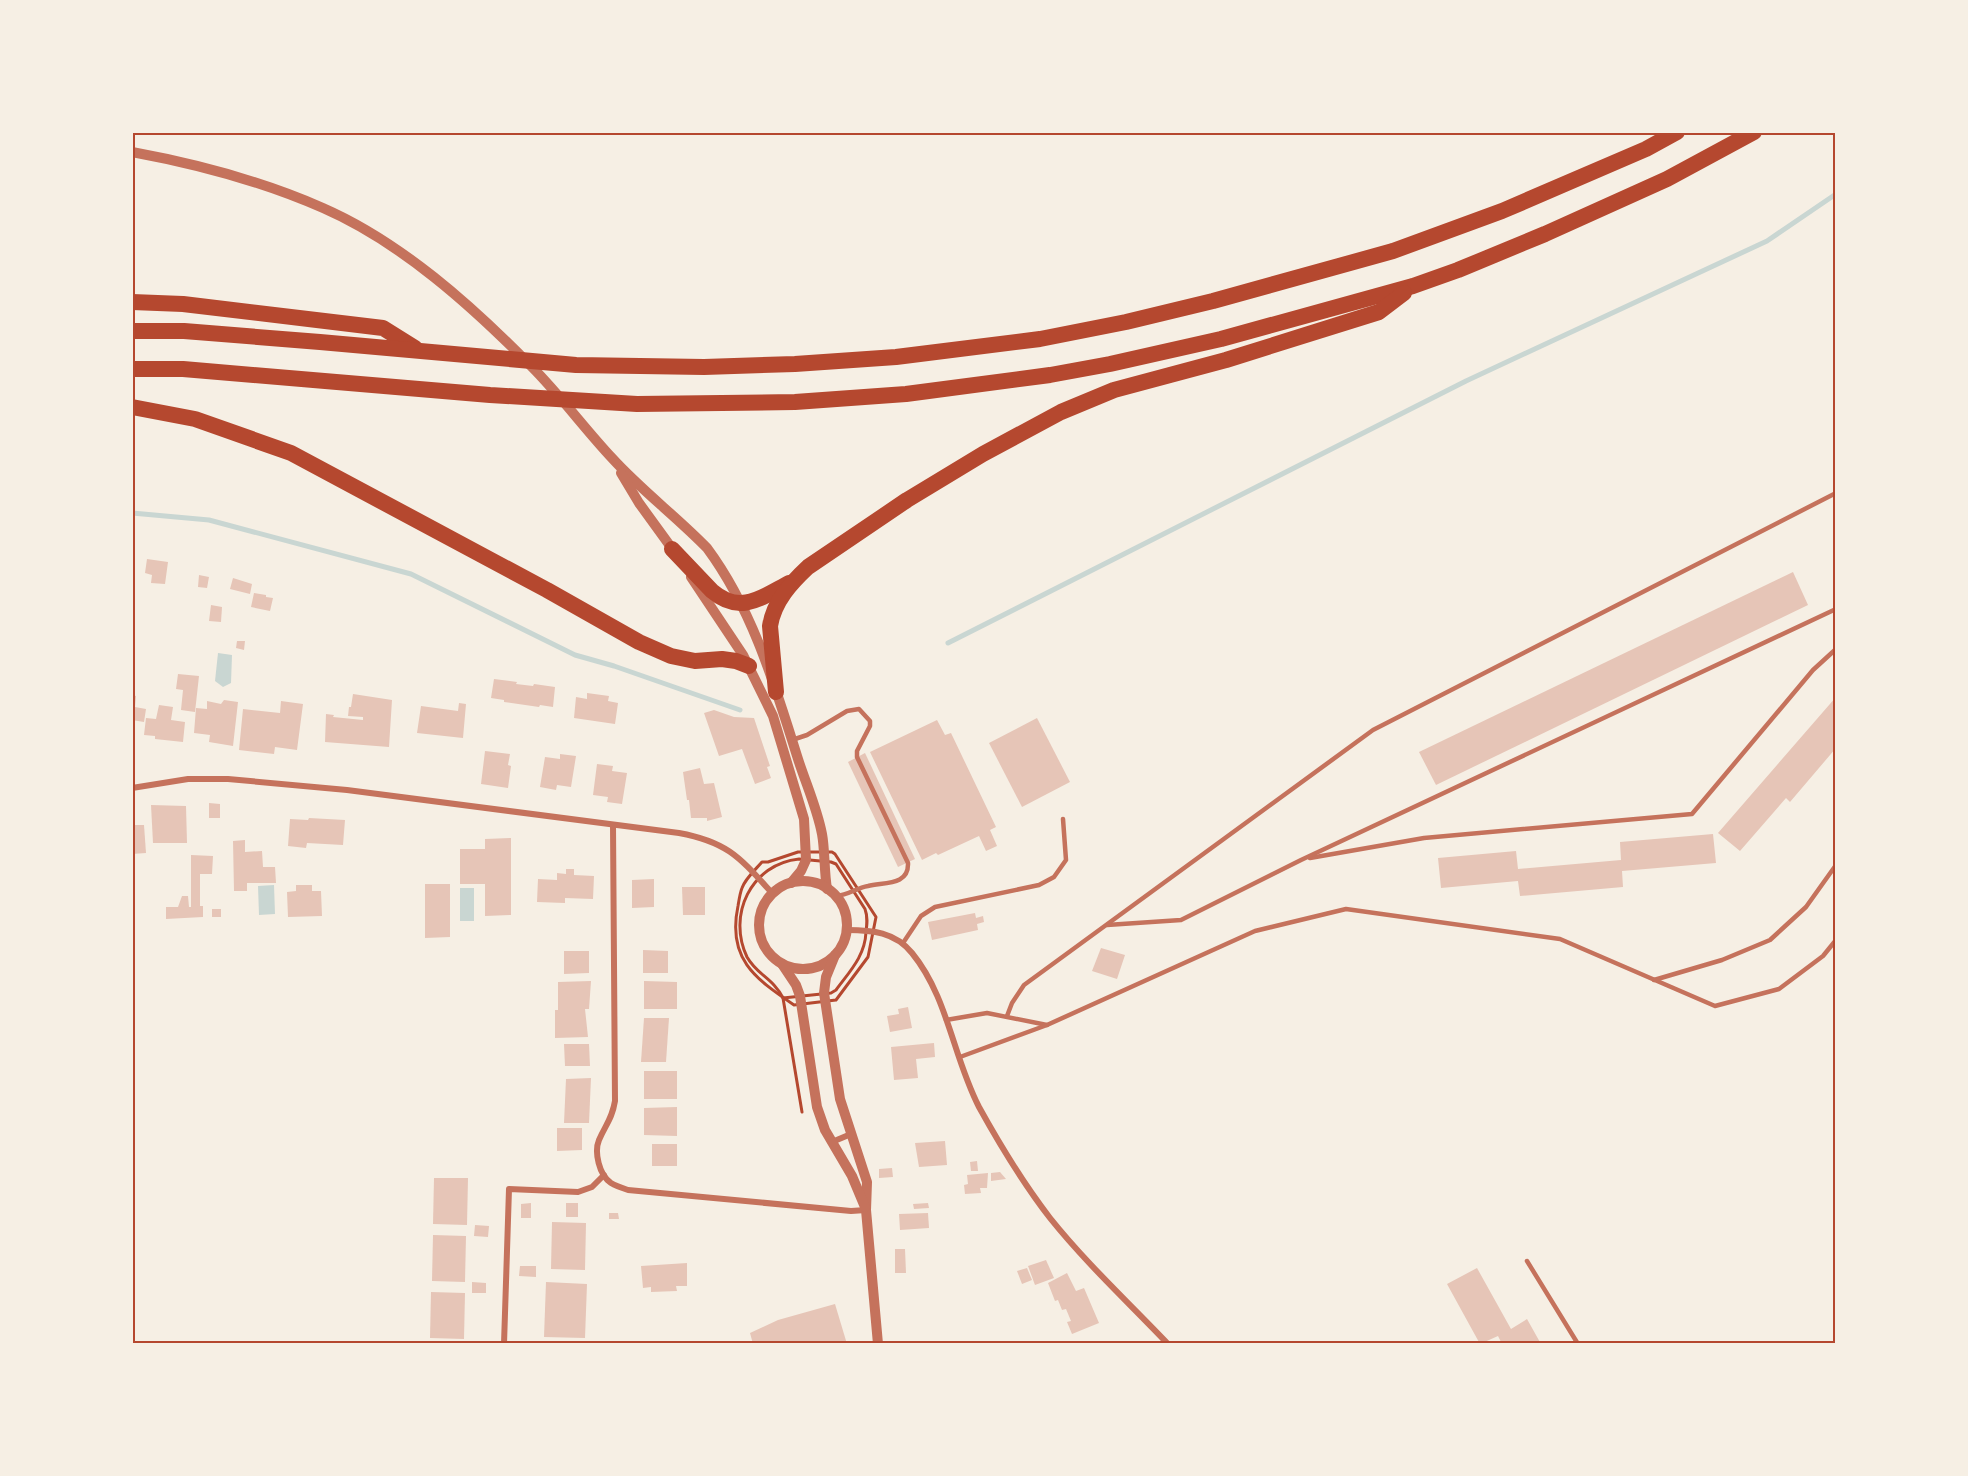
<svg xmlns="http://www.w3.org/2000/svg" width="1968" height="1476" font-family="Inter,sans-serif">
  <style>
    .water { fill: #c9d6d2 }
    .lines { fill: none; stroke-linecap: round; stroke-linejoin: round }
    .stream { stroke: #c9d6d2; stroke-width: 5 }
    .building { fill: #e6c5b7 }
    .path { stroke: #b5482f; stroke-width: 3 }
    .service { stroke: #c5725c; stroke-width: 4.5 }
    .minor { stroke: #c5725c; stroke-width: 6 }
    .tertiary { stroke: #c5725c; stroke-width: 10 }
    .trunk { stroke: #b5482f; stroke-width: 16 }
    .neatline { fill: none; stroke: #b5482f; stroke-width: 2 }
  </style>
  <rect width="100%" height="100%" fill="#f6efe4"/>
  <g class="water">
    <path d="M218,653l14,2 -1,28 -8,4 -8,-6z"/>
    <path d="M274,885l1,29 -16,1 -1,-29z"/>
    <rect x="460" y="888" width="14" height="33"/>
  </g>
  <g class="lines">
    <g class="stream">
      <path d="M132,513l77,7 202,54 164,81 39,11 126,44"/>
      <path d="M948,643l518,-262 301,-140 69,-47"/>
    </g>
  </g>
  <g class="building">
    <path d="M147,559l21,3 -3,22 -14,-1 1,-8 -7,-2z"/>
    <path d="M1793,572l15,33 -372,180 -17,-33z"/>
    <path d="M199,575l10,2 -2,11 -9,-1z"/>
    <path d="M233,578l19,6 -2,10 -20,-5z"/>
    <path d="M254,593l12,2v2l7,1 -3,13 -19,-4z"/>
    <path d="M211,605l11,2 -1,15 -12,-1z"/>
    <path d="M237,641h8l-1,9 -8,-2z"/>
    <path d="M178,674l21,2 -4,36 -14,-2 2,-20 -7,-1z"/>
    <path d="M494,679l23,3 -1,2 17,2 1,-2 21,3 -2,20 -13,-2 -1,2 -35,-5v-2l-13,-2z"/>
    <path d="M587,693l22,3 -1,5 10,2 -3,21 -41,-6 2,-21 11,2z"/>
    <path d="M353,694l39,6 -3,47 -64,-5 1,-28 8,1 -1,2 30,3v-3l-15,-1 1,-9h2z"/>
    <path d="M132,695l4,1 -1,11 11,2 -2,13 -12,-2z"/>
    <path d="M1836,697v51l-46,54 -4,-4 -46,53 -22,-18z"/>
    <path d="M224,700l14,2 -5,44 -24,-4 1,-7 -16,-2 2,-25 11,1v-8l14,3z"/>
    <path d="M281,701l22,3 -6,46 -22,-3 -1,7 -35,-4 4,-41 37,4z"/>
    <path d="M459,703l7,1 -3,34 -46,-5 4,-27 37,5z"/>
    <path d="M159,705l14,2 -2,13 14,2 -2,20 -28,-3v-3l-11,-1 2,-17 10,1z"/>
    <path d="M714,710l20,7 20,1 16,48 -3,1 4,11 -16,6 -13,-35 -23,7 -15,-43z"/>
    <path d="M1037,718l33,64 -48,25 -33,-64z"/>
    <path d="M937,720l8,15 6,-2 45,94 -6,3 7,16 -11,5 -7,-15 -41,19 -2,-2 -14,7 -52,-108z"/>
    <path d="M485,751l25,3 -2,11 3,1 -3,22 -27,-4z"/>
    <path d="M865,753l50,106 -17,8 -50,-105z"/>
    <path d="M560,754l16,2 -5,31 -14,-2 -1,5 -16,-3 5,-30 15,2z"/>
    <path d="M597,764l16,2 -1,5 15,2 -5,31 -15,-2 1,-5 -15,-2z"/>
    <path d="M700,768l4,16 10,-1 8,34 -15,4v-3h-16l-2,-18h-2l-4,-28z"/>
    <path d="M209,803l11,1v14h-11z"/>
    <path d="M151,805l35,1 1,37h-34z"/>
    <path d="M309,818l36,2 -2,25 -36,-2 -1,5 -18,-2 2,-27 18,1z"/>
    <path d="M132,825h12l2,28 -14,1z"/>
    <path d="M1713,834l3,29 -94,8 1,16 -103,9 -2,-15 -77,7 -3,-30 78,-7 2,18 103,-9 -1,-18z"/>
    <path d="M511,838v77l-26,1v-32h-25v-35h25v-10z"/>
    <path d="M245,840v12l17,-1 1,16h12l1,16h-29v8h-13l-1,-50z"/>
    <path d="M191,855l22,1 -1,18h-12v32h3v11l-37,2v-12h12l4,-11h6l1,11h2z"/>
    <path d="M566,869h8v6l20,1 -1,23 -28,-1v5l-28,-1 1,-23 19,1v-7l9,1z"/>
    <path d="M654,879v28l-22,1v-28z"/>
    <path d="M425,884h25v53l-25,1z"/>
    <path d="M296,885h16v6h9l1,25 -34,1 -1,-25 9,-1z"/>
    <path d="M682,887h23v28h-22z"/>
    <rect x="212" y="909" width="9" height="8"/>
    <path d="M975,913l1,5 7,-2 1,6 -7,2 1,6 -46,10 -4,-18z"/>
    <path d="M1101,948l24,7 -8,24 -25,-8z"/>
    <path d="M643,950l25,1v22h-25z"/>
    <path d="M564,951h25v22l-25,1z"/>
    <path d="M591,981l-2,28h-4l3,28 -33,1v-28h3v-28z"/>
    <path d="M644,981l33,1v27h-33z"/>
    <path d="M908,1007l4,21 -22,4 -3,-16 12,-2 -1,-5z"/>
    <path d="M644,1018h25l-3,44h-25z"/>
    <path d="M934,1043l1,14 -19,2 2,19 -24,2 -3,-33z"/>
    <path d="M564,1044h25l1,22h-25z"/>
    <rect x="644" y="1071" width="33" height="28"/>
    <path d="M591,1078l-2,45h-25l2,-44z"/>
    <path d="M677,1107v29l-33,-1v-27z"/>
    <path d="M557,1128h25v22l-25,1z"/>
    <path d="M945,1141l2,24 -28,2 -4,-24z"/>
    <rect x="652" y="1144" width="25" height="22"/>
    <path d="M977,1161l1,10h-7l-1,-9z"/>
    <path d="M892,1168l1,9 -14,1v-9z"/>
    <path d="M1000,1172l6,7 -15,2v-8z"/>
    <path d="M988,1173l-1,15h-7l1,5 -16,1 -1,-9 4,-1 -1,-9z"/>
    <path d="M434,1178h34l-1,47 -34,-1z"/>
    <path d="M531,1203v15h-10v-14z"/>
    <rect x="566" y="1203" width="12" height="14"/>
    <path d="M928,1203l1,5 -15,1 -1,-5z"/>
    <path d="M609,1213h9l1,6h-10z"/>
    <path d="M928,1213l1,15 -29,2 -1,-16z"/>
    <path d="M552,1222l34,1 -1,47 -34,-1z"/>
    <path d="M475,1225l14,1 -1,11 -14,-1z"/>
    <path d="M433,1235l33,1 -1,46 -33,-1z"/>
    <path d="M895,1249h10l1,24h-11z"/>
    <path d="M1046,1260l8,18 -19,7 -7,-19z"/>
    <path d="M687,1263v23h-11l1,5 -26,1v-5l-8,1 -2,-22z"/>
    <path d="M520,1266h16v11l-17,-1z"/>
    <path d="M1027,1268l5,12 -10,4 -5,-13z"/>
    <path d="M1477,1268l34,61 16,-10 14,25h-39l-4,-8 -18,8 -33,-60z"/>
    <path d="M1067,1273l9,18 8,-3 15,35 -27,11 -5,-12 4,-1 -5,-12 -4,1 -4,-10 -3,1 -7,-18z"/>
    <path d="M472,1282l14,1v10h-14z"/>
    <path d="M546,1282l41,2 -2,54 -41,-1z"/>
    <path d="M431,1292l34,1 -1,46 -34,-1z"/>
    <path d="M835,1304l12,40h-94l-3,-11 28,-13z"/>
  </g>
  <g class="lines">
    <g class="path">
      <path d="M798,852h34l3,2 41,63 -8,40 -32,43 -42,5c-40,-27 -67,-47 -56,-99 1,-6 2,-13 4,-18 3,-9 13,-18 20,-26h6z"/>
      <path d="M799,859l32,3 5,2 29,45c3,8 2,15 1,23 -1,24 -16,39 -30,58l-5,3 -48,5c-10,-20 -26,-23 -36,-41 -20,-42 4,-93 52,-98z"/>
      <path d="M783,998l19,114"/>
    </g>
    <g class="service">
      <path d="M792,740l15,-5 40,-24 12,-2 11,12v5l-13,25v6l51,106c1,23 -24,19 -40,23 -12,2 -19,9 -32,10"/>
      <path d="M1310,858l114,-20 268,-24 121,-144 23,-21"/>
      <path d="M1107,925l74,-5 120,-60 535,-251"/>
      <path d="M903,943l18,-27 14,-9 104,-22 15,-8 12,-17 -3,-41"/>
      <path d="M1654,980l68,-20 48,-20 36,-33 30,-42"/>
      <path d="M1007,1016l5,-13 12,-18 349,-255 463,-237"/>
      <path d="M946,1020l41,-7 60,12"/>
      <path d="M960,1057l87,-32 208,-94 91,-22 214,30 155,67 64,-17 44,-33 13,-16"/>
      <path d="M1527,1261l51,83"/>
    </g>
    <g class="minor">
      <path d="M132,788l56,-9h40l119,11 332,43c49,9 61,25 93,60"/>
      <path d="M613,825l2,276c-3,18 -9,23 -16,39 -5,12 0,35 12,43 5,3 11,5 17,7l223,21 15,-1"/>
      <path d="M847,930c25,0 48,2 65,23 36,44 41,104 67,154 21,38 44,76 71,111 36,45 79,85 118,126"/>
      <path d="M832,1142l19,-8"/>
      <path d="M504,1344l5,-155 69,3 14,-5 12,-12"/>
    </g>
    <g class="tertiary">
      <path d="M132,152c65,12 130,29 191,56 78,34 149,98 208,158 29,29 53,62 81,92 29,32 65,59 95,90 46,62 68,138 91,211 8,25 19,49 24,75 3,16 2,37 5,55"/>
      <path d="M621,473l18,30 37,51"/>
      <path d="M691,577l52,78 30,61 31,103 2,41 -5,11 -10,12"/>
      <circle cx="803" cy="925" r="44"/>
      <path d="M835,955l-9,22 -2,16 16,106 27,83 -1,28 12,134"/>
      <path d="M782,964l14,21 4,11 17,111 8,23 27,46 13,31"/>
    </g>
    <g class="trunk">
      <path d="M132,302l51,2 200,24 32,20"/>
      <path d="M132,331h52l136,11 256,23 128,2 91,-3 101,-7 144,-18 86,-17 87,-21 180,-50 109,-40 144,-62 31,-17"/>
      <path d="M132,369h51l307,26 147,9 158,-2 111,-8 144,-19 60,-11 111,-25 192,-53 45,-16 87,-36 122,-55 87,-47"/>
      <path d="M132,407l63,12 96,34 256,137 92,52 32,14 24,5 27,-2 14,2 13,5"/>
      <path d="M672,549l40,42c28,24 49,7 77,-8"/>
      <path d="M776,692l-6,-66c4,-25 21,-43 38,-59l99,-67 76,-46 78,-42 53,-22 112,-30 153,-48 25,-19"/>
    </g>
  </g>
  <rect width="1968" height="1476" fill="none" stroke="#f6efe4" stroke-width="267"/>
  <rect x="134" y="134" width="1700" height="1208" class="neatline"/>
</svg>
